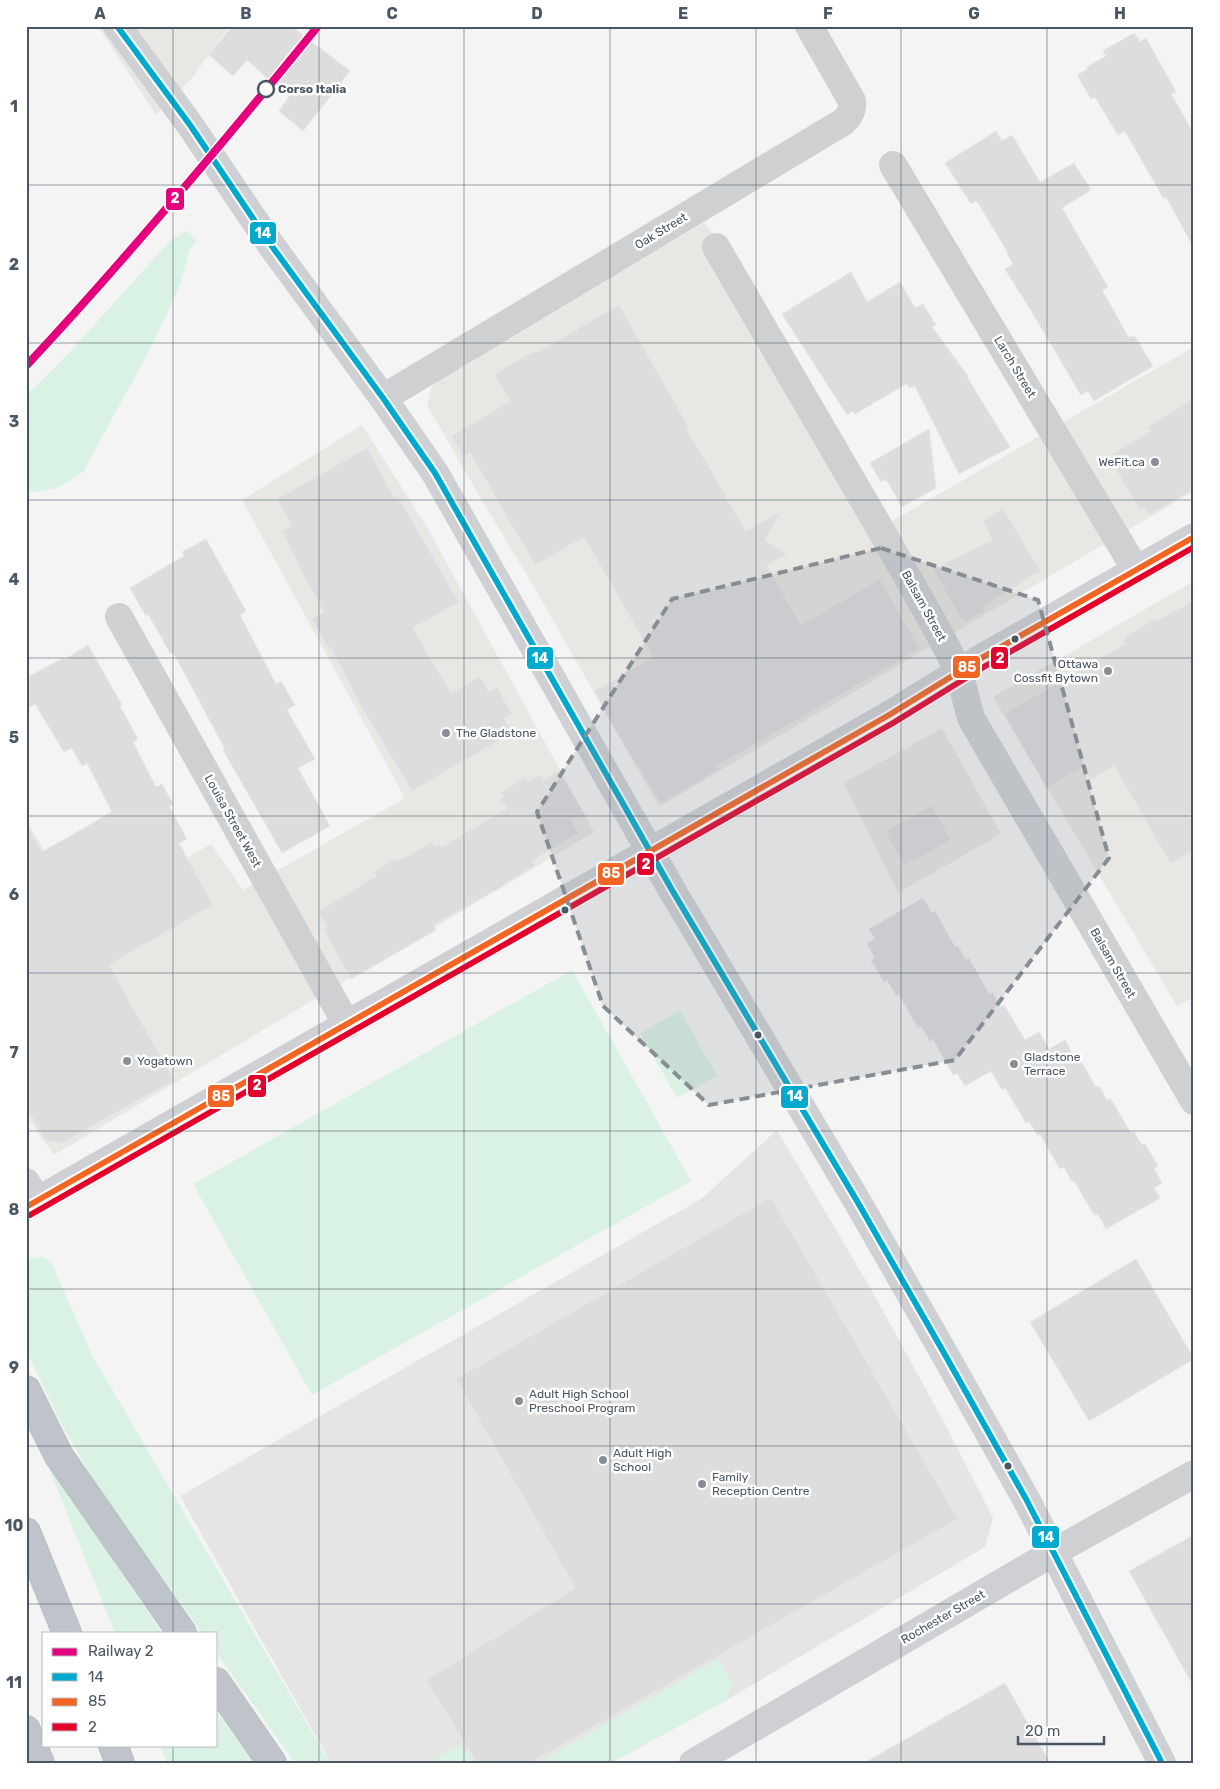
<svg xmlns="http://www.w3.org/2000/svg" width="1220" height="1789" font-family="Rubik,sans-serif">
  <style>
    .commercial { fill: #e8e7e3 }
    .education { fill: #e6e5e6 }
    .green { fill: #d9f2e3 }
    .building { fill: #ddddde; stroke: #e5e6e7 }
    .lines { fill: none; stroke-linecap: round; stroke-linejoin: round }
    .highway-casing { stroke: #b9bec3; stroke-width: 30 }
    .street { stroke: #ced0d2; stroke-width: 28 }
    .secondary { stroke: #ced0d4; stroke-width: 28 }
    .highway { stroke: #bec4c9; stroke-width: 28 }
    .bus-1-casing { stroke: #fff; stroke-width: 10 }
    .bus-2-casing { stroke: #fff; stroke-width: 10 }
    .bus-3-casing { stroke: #fff; stroke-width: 10 }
    .bus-1 { stroke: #00a9ce; stroke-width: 6 }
    .bus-2 { stroke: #f26522; stroke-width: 6 }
    .bus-3 { stroke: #e4002b; stroke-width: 6 }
    .rail-1-casing { stroke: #fff; stroke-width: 11 }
    .rail-1 { stroke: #e5007d; stroke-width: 8 }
    .marked { fill: #868d94; fill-opacity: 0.2; stroke: #868d94; stroke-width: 4; stroke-dasharray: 10 6; stroke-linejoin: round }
    .grid { fill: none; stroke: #4a5661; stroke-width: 1; stroke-opacity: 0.55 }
    .stop-dot { fill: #fff; stroke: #4a5661; stroke-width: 2.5 }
    .poi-dot { fill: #868d94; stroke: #fff; stroke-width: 2 }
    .bus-dot { fill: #4a5661; stroke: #fff; stroke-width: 2 }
    .labels { text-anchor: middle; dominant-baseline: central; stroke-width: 5; stroke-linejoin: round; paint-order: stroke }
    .stop-label { font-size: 12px; font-weight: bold; fill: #4a5661; stroke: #fff; text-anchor: start }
    .street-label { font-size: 12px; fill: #4a5661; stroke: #fff }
    .poi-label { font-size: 12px; fill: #4a5661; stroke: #fff; text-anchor: start }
    .line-badge { stroke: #fff; stroke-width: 2 }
    .badge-label { font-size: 14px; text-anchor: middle; font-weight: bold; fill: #fff }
    .neatline { fill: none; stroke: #4a5661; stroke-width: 2 }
    .grid-label { font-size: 16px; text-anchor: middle; font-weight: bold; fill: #4a5661 }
  </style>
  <rect width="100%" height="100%" fill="#f4f4f4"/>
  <g class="commercial">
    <path d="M98,26h132l-39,53 -35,36z"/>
    <path d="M705,222l180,303 309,-178v144l-535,316 -122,-215 -57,-95 -53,-92 6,-25z"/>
    <path d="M362,425l65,102 167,305 -540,323 -28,-39v-296l58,98 127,-74 32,46 162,-92 -163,-298z"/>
    <path d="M1194,581v416l-17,9 -184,-309z"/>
    <path d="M942,728l59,106 -103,59 -54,-110z"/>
  </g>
  <path class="education" d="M777,1130l94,159 74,135 48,94 -8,29 -260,154 -114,62h-280l-151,-267 521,-297z"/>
  <g class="green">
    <path d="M186,231l11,9 -8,10 -9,35 -30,64 -67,123 -25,16 -32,5v-98l31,-29 113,-125z"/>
    <path d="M572,970l119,211 -379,214 -119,-211z"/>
    <path d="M680,1011l37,65 -40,22 -37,-65z"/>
    <path d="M43,1257l8,5 41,93 238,408h-35l-79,-111v-19h-14l-97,-134 -42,-72 -37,-76v-89l8,-4z"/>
    <path d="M56,1469l61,98 45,66h-47l-65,-162z"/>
    <path d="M718,1659l15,24 -8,18 -114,62h-73z"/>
    <path d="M216,1711l37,52h-86l-7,-18h56z"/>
    <path d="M461,1744l12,19h-45z"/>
  </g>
  <g class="building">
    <path d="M232,26h59l59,45 -47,60 -24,-20 10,-14 -42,-37 -14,16 -24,-21z"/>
    <path d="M1134,33l6,9 6,-4 30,54 -5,2 23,40v114l-28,-51 -2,2 -39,-68 -7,4 -23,-38 -4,2 -14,-24 11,-6 -1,-2 19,-11 -3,-5z"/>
    <path d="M996,131l6,10 10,-6 28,47 34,-19 17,27 -29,18 46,79 -6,3 27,48 5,-3 19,31 -59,35 -6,-10 -7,4 -48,-81 -28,-45 8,-5 -6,-10 1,-1 -30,-50 -2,-2 -5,3 -26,-41z"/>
    <path d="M851,272l16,30 33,-20 15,26 8,-4 13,21 -4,2 36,49 -1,1 43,70 -51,27 -44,-88 -6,2 -3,-4 -51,30 -2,-3 -6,4 -65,-101z"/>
    <path d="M619,305l69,121 -2,1 60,104 34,-19 -15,28 22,14 -20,12 34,59 79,-46 40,70 -203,117 2,3 -58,35 -41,-66 -26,-47 59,-34 -69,-120 -49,28 -65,-112 -6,4 -13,-21 59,-35 -16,-27 40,-23 2,2z"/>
    <path d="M1194,399v90l-45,26 -5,-8 -4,3 -28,-47 4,-3 -4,-6 38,-23 -3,-4z"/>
    <path d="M929,429l7,59 -34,19 -16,-28 -5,3 -11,-19z"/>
    <path d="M367,448l28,50 3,-2 61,106 -46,26 38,65 29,-17 9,16 8,-5 15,27 -8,5 8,14 -100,58 -51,-85 -31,-59 -2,1 -16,-29 12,-7 -25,-44 1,-1 -18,-36 10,-5 -15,-27z"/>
    <path d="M1003,508l38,63 -56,34 -2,2 2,4 -20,11 -2,-4 -2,1 -28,-50 59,-29 -9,-20z"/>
    <path d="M206,539l40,72 -6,4 36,69 5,-3 14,24 -8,5 28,49 -17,9 32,58 -48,27 -59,-103 2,-1 -52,-97 -3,1 -22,-39 -2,2 -16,-28 54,-32 -2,-4z"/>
    <path d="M1194,600v250l-23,14 -57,-98 -24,14 -7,-13 -36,21 -43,-74 121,-70 -2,-4 2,-1 -1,-2 32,-18 1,2z"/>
    <path d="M88,645l34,60 -2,1 18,33 -5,3 23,45 6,-3 11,20 -4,2 18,33 -8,4 34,62 -104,60 65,115 -112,63 -17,-3 -19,-34v-282l16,28 70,-40 -25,-49 -5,3 -10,-18 -8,4 -29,-48 -9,5v-31l37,-20 1,2z"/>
    <path d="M559,771l27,46 -16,2 9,14 -47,28 3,5 -31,18 1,1 -72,40 3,5 -85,49 -28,-50 4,-3 -9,-14 58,-36 -2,-4 22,-14 2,3 34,-19 3,4 5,-2 2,3 65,-39 -7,-9 4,-2 -3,-5 25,-15 2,4 13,-7 3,6z"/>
    <path d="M932,805l19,35 -47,26 -19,-35z"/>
    <path d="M923,898l9,15 3,-2 20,36 3,-1 8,14 3,-2 20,36 3,-2 9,15 3,-2 21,35 14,-8 10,17 16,-9 8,15 3,-2 20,34 3,-1 8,14 3,-2 21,35 3,-1 8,13 3,-1 13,22 -4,2 8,15 -8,5 6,10 -54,31 -8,-15 -4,1 -20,-35 -2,2 -8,-15 -4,2 -20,-35 -2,2 -9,-15 -3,2 -21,-35 -3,2 -11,-19 -26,15 -8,-13 -4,2 -20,-36 -3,2 -9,-15 -3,2 -19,-34 -3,1 -9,-15 -3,2 -13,-22 4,-2 -8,-14 8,-5 -6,-10z"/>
    <path d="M771,1197l187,322 -428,244h-53l-51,-83 149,-92 -119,-209z"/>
    <path d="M1136,1259l58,100 -105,62 -59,-99z"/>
    <path d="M1194,1535v152l-65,-116z"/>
    <path d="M1005,1683l45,80h-186z"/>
  </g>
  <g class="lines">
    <defs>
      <g id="highway">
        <path d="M26,1390l33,66 123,177"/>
        <path d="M26,1532l41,101"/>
        <path d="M216,1682l56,81"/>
        <path d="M26,1730l14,33"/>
        <path d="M113,1745l7,18"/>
      </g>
    </defs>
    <use href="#highway" class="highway-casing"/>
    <g class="street">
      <path d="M893,165l243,405"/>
      <path d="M716,247l162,278 61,108 20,39 12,46 223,383"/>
      <path d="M383,398l460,-276c7,-6 10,-12 9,-21l-43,-75"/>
      <path d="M119,617l228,408"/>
      <path d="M26,1182l11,18"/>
      <path d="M1054,1552l140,-78"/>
    </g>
    <g class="secondary">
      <path d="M117,26l73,99 81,120 112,153 52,75 237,417 185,311 87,152 82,146 136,264"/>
      <path d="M26,1207l863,-492 94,-58 211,-120"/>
      <path d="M693,1763l361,-211"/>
    </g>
    <use href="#highway" class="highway"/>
    <defs>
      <path id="bus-1" d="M117,26l73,99 81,120 112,153 52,75 237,417 185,311 87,152 82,146 136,264"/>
      <path id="bus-2" d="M26,1207l863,-492 94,-58 211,-120"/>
      <path id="bus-3" d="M30,1215l863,-492 94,-58 207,-118"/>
    </defs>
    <use href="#bus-1" class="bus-1-casing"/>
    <use href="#bus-2" class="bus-2-casing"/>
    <use href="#bus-3" class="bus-3-casing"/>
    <use href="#bus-1" class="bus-1"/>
    <use href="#bus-2" class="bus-2"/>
    <use href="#bus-3" class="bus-3"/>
    <defs>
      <path id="rail-1" d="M26,366c102,-109 198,-224 292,-340"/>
    </defs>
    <use href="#rail-1" class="rail-1-casing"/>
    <use href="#rail-1" class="rail-1"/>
  </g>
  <path class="marked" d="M881,548l157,52 71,258 -154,202 -246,45 -106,-99 -66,-194 135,-213z"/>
  <path class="grid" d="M173,26v1607M319,26v1737M464,26v1737M610,26v1737M756,26v1737M901,26v1737M1047,26v1737M26,185h1168M26,343h1168M26,500h1168M26,658h1168M26,816h1168M26,973h1168M26,1131h1168M26,1289h1168M26,1446h1168M26,1604h1168M173,1745v18"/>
  <circle class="stop-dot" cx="266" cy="89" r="8"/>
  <g class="poi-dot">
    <circle cx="1155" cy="462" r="5"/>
    <circle cx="1108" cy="671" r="5"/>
    <circle cx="446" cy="733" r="5"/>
    <circle cx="127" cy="1061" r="5"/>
    <circle cx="1014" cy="1064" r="5"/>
    <circle cx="519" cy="1401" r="5"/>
    <circle cx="603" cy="1460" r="5"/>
    <circle cx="702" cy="1484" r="5"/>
  </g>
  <g class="bus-dot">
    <circle cx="1015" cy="639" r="4.5"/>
    <circle cx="565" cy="910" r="4.5"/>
    <circle cx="758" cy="1035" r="4.5"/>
    <circle cx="1008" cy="1466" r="4.5"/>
  </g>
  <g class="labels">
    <g class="stop-label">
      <text x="278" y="89">Corso Italia</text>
    </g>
    <g class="street-label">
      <text transform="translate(661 231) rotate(-31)">Oak Street</text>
      <text transform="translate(1015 367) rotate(59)">Larch Street</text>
      <text transform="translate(924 606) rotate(61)">Balsam Street</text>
      <text transform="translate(233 821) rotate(61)">Louisa Street West</text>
      <text transform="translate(1113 963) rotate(60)">Balsam Street</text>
      <text transform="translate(943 1617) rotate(-30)">Rochester Street</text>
    </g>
    <g class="poi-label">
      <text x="1145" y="462" text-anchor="end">WeFit.ca</text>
      <text x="1098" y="664" text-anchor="end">Ottawa<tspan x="1098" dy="14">Cossfit Bytown</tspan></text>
      <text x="456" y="733">The Gladstone</text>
      <text x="1024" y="1057">Gladstone<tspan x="1024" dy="14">Terrace</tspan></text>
      <text x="137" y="1061">Yogatown</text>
      <text x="529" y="1394">Adult High School<tspan x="529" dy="14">Preschool Program</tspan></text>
      <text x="613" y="1453">Adult High<tspan x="613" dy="14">School</tspan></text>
      <text x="712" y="1477">Family<tspan x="712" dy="14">Reception Centre</tspan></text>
    </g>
  </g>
  <g class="line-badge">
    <rect x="165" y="187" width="20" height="24" rx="5" fill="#e5007d"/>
    <rect x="249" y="221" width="28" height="24" rx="5" fill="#00a9ce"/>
    <rect x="526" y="646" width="28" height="24" rx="5" fill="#00a9ce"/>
    <rect x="990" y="646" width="19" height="24" rx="5" fill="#e4002b"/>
    <rect x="952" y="655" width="29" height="24" rx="5" fill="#f26522"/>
    <rect x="636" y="852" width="19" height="24" rx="5" fill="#e4002b"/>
    <rect x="597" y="862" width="28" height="24" rx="5" fill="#f26522"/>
    <rect x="247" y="1074" width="20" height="24" rx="5" fill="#e4002b"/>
    <rect x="207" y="1084" width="28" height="24" rx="5" fill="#f26522"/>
    <rect x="780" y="1085" width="29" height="24" rx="5" fill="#00a9ce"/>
    <rect x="1031" y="1525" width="29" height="24" rx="5" fill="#00a9ce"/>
  </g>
  <g class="badge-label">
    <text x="175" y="203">2</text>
    <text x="263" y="238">14</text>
    <text x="540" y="663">14</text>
    <text x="1000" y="663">2</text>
    <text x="967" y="672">85</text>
    <text x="646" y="869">2</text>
    <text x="611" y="878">85</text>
    <text x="257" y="1090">2</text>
    <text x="221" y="1101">85</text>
    <text x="795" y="1101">14</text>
    <text x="1046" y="1542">14</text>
  </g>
  <rect width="1220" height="1789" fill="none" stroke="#ffffff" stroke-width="55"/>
  <rect x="42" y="1632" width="175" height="115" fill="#ffffff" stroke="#b7bbc0"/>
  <rect x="52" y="1648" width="25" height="8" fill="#e5007d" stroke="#b7bbc0"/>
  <text x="88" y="1656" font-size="15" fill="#4a5661">Railway 2</text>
  <rect x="52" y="1673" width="25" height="8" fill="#00a9ce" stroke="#b7bbc0"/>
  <text x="88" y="1682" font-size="15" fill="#4a5661">14</text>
  <rect x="52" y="1698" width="25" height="8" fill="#f26522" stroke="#b7bbc0"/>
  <text x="88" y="1706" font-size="15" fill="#4a5661">85</text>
  <rect x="52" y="1723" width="25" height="8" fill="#e4002b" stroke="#b7bbc0"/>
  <text x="88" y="1732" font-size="15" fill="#4a5661">2</text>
  <path d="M1018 1736v8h86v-8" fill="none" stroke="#4a5661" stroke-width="2.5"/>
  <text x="1025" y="1736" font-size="15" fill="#4a5661" stroke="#ffffff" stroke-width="4" paint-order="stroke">20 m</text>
  <rect x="28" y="28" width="1164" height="1734" class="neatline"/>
  <g class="grid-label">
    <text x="100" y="19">A</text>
    <text x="246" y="19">B</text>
    <text x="392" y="19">C</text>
    <text x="537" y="19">D</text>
    <text x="683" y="19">E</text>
    <text x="828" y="19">F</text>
    <text x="974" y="19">G</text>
    <text x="1120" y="19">H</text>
    <text x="14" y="112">1</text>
    <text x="14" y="270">2</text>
    <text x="14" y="427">3</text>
    <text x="14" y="585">4</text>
    <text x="14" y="743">5</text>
    <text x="14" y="900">6</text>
    <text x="14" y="1058">7</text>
    <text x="14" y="1215">8</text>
    <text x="14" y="1373">9</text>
    <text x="14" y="1531">10</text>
    <text x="14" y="1688">11</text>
  </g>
</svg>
